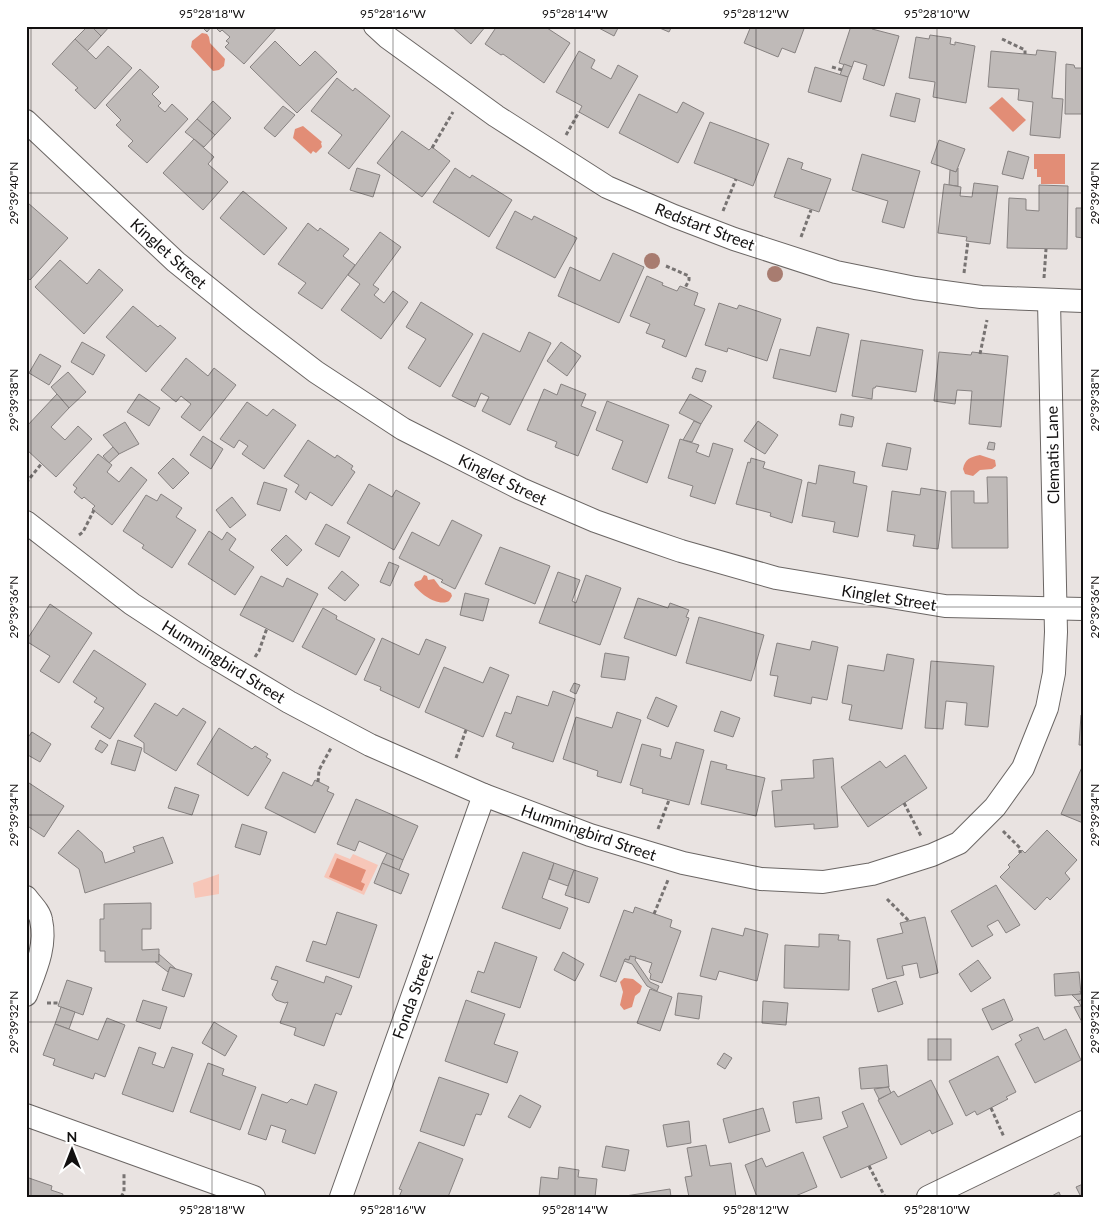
<svg xmlns="http://www.w3.org/2000/svg" width="1109" height="1223" font-family="Lato,sans-serif">
  <style>
    .green { fill: #f7c6b8 }
    .water { fill: #e28d76 }
    .building { fill: #bfbab8; stroke: #878281 }
    .lines { fill: none; stroke-linecap: round; stroke-linejoin: round }
    .minor-casing { stroke: #6b6664; stroke-width: 24 }
    .path { stroke: #777372; stroke-width: 3; stroke-dasharray: 4 2.5; stroke-linecap: butt }
    .minor { stroke: #fff; stroke-width: 22 }
    .tree { fill: #a87c70 }
    .ticks { fill: none; stroke: #121010; stroke-width: 1; stroke-opacity: 0.45 }
    .labels { text-anchor: middle; dominant-baseline: central; stroke-width: 4; stroke-linejoin: round; paint-order: stroke }
    .street-label { font-size: 16px; fill: #121010; stroke: #fff }
    .neatline { fill: none; stroke: #121010; stroke-width: 2 }
    .ticks-label { font-size: 12px; text-anchor: middle; fill: #121010 }
  </style>
  <rect width="100%" height="100%" fill="#e9e3e1"/>
  <g class="green">
    <path d="M335,853l15,6 3,-5 25,11 -14,30 -40,-18z"/>
    <path d="M219,874v20l-24,4 -2,-15z"/>
  </g>
  <g class="water">
    <path d="M202,33l5,1 2,3 1,6 15,16 -1,7 -5,4 -6,1 -22,-24 1,-6z"/>
    <path d="M1002,97l24,23 -13,12 -24,-24z"/>
    <path d="M303,126l19,16 -1,1 1,4 -6,6 -3,-2 -2,3 -18,-16 2,-9z"/>
    <path d="M1034,154h31v30h-24v-7h-4v-8h-3z"/>
    <path d="M980,455l15,5 1,6 -4,3 -12,1 -7,6 -8,-2 -2,-5c2,-10 7,-12 17,-14z"/>
    <path d="M424,575l3,1 1,4 6,-1 6,8 11,6 1,3 -3,5c-11,6 -29,-7 -35,-16l1,-3 6,-2z"/>
    <path d="M337,858l29,12 -5,12 4,2 -3,7 -33,-14z"/>
    <path d="M624,978l9,1 9,7 -2,6 -5,4 -3,11 -8,3 -4,-5 3,-13 -3,-10z"/>
  </g>
  <g class="building">
    <path d="M88,26h3l10,10 -14,15 -12,-12z"/>
    <path d="M91,26h19l-9,10z"/>
    <path d="M201,26h11l-5,6z"/>
    <path d="M214,26h64l-34,38 -19,-17 4,-4 -3,-2 4,-4 -8,-7 -2,2z"/>
    <path d="M451,26h35l-15,18z"/>
    <path d="M497,26h47l26,17 -26,40 -41,-29 -2,1 -16,-11z"/>
    <path d="M595,26h24l-5,10z"/>
    <path d="M655,26h17l-3,6z"/>
    <path d="M751,26h54l-10,27 -13,-5 -4,9 -34,-14z"/>
    <path d="M851,26h21v3l27,7 -15,50 -21,-7 4,-14 -13,-4 -2,6 -13,-4z"/>
    <path d="M930,35l21,3 -1,6 5,1v-3l20,4 -9,57 -33,-6 2,-15 -26,-4 7,-41 13,2z"/>
    <path d="M75,39l21,20 12,-13 24,22 -37,41 -20,-19 3,-2 -26,-24z"/>
    <path d="M275,41l25,25 15,-15 22,21 -40,41 -47,-46z"/>
    <path d="M1037,50l19,2 -4,46 11,1 -3,39 -30,-3 3,-33 -15,-2 1,-11 -31,-2 3,-36 45,4z"/>
    <path d="M579,51l16,9 -4,8 20,11 7,-14 20,11 -30,52 -29,-16 3,-6 -26,-14z"/>
    <path d="M844,64l8,3 -4,10 -8,-2z"/>
    <path d="M1066,64l8,1 1,3h8v-4v50h-18z"/>
    <path d="M815,67l33,10 -7,25 -33,-10z"/>
    <path d="M140,69l19,18 -7,7 9,9 -3,3 7,6 7,-8 16,15 -41,44 -19,-17 5,-5 -17,-16 5,-5 -15,-15z"/>
    <path d="M337,78l16,13 2,-3 35,28 -41,53 -21,-16 14,-18 -31,-24z"/>
    <path d="M896,93l24,6 -5,23 -25,-6z"/>
    <path d="M639,94l38,19 6,-11 21,11 -26,50 -59,-30z"/>
    <path d="M213,101l18,17 -16,17 -18,-16z"/>
    <path d="M283,106l12,9 -20,22 -11,-9z"/>
    <path d="M197,119l18,16 -11,12 -19,-15z"/>
    <path d="M710,122l59,22 -16,42 -59,-23z"/>
    <path d="M402,131l27,19 3,-3 18,14 -28,36 -45,-34z"/>
    <path d="M194,139l20,18 -6,7 20,18 -25,28 -40,-37z"/>
    <path d="M939,140l26,9 -9,23 -25,-9z"/>
    <path d="M1008,151l21,6 -6,22 -21,-5z"/>
    <path d="M862,154l58,17 -16,57 -22,-6 6,-21 -36,-11z"/>
    <path d="M788,158l15,5 -2,6 30,10 -12,33 -45,-15z"/>
    <path d="M357,168l23,7 -7,22 -23,-7z"/>
    <path d="M455,168l15,10 2,-3 40,25 -23,37 -56,-35z"/>
    <path d="M958,168v18l-9,-1 1,-15 6,2z"/>
    <path d="M974,183l24,3 -8,58 -24,-3 1,-4 -29,-4 6,-49 17,3 -1,9 12,1z"/>
    <path d="M1039,185l29,1 -1,63 -60,-1 2,-50 17,1v11l13,1z"/>
    <path d="M243,191l44,37 -23,27 -44,-37z"/>
    <path d="M28,203l40,35 -38,42 -4,-4v-71z"/>
    <path d="M1076,208h7v30l-7,-1z"/>
    <path d="M515,211l17,9 2,-4 43,22 -22,40 -59,-30z"/>
    <path d="M308,223l10,8 2,-3 29,21 -6,7 12,9 -33,44 -24,-16 8,-10 -28,-19z"/>
    <path d="M380,232l21,15 -28,38 6,4 -5,6 10,8 9,-12 15,11 -27,37 -40,-29 19,-26 -12,-9z"/>
    <path d="M613,253l31,14 -25,56 -61,-27 12,-29 30,14z"/>
    <path d="M60,260l27,24 12,-15 24,21 -39,44 -49,-47z"/>
    <path d="M647,276l16,7 -1,2 15,6 3,-5 18,7 -4,12 11,4 -19,48 -24,-10 3,-7 -19,-7 4,-9 -20,-8z"/>
    <path d="M421,302l52,32 -33,53 -32,-19 18,-29 -20,-12z"/>
    <path d="M719,303l18,6 2,-4 42,14 -14,42 -39,-13 -1,4 -22,-7z"/>
    <path d="M133,306l25,21 2,-2 16,13 -30,34 -40,-35z"/>
    <path d="M817,327l32,7 -13,58 -63,-14 7,-29 30,7z"/>
    <path d="M529,332l22,11 -41,82 -28,-14 7,-14 -8,-4 -6,14 -23,-11 31,-63 37,19z"/>
    <path d="M861,340l62,10 -7,42 -40,-6 -1,2h-2l-1,11 -20,-3z"/>
    <path d="M82,342l23,13 -12,20 -22,-13z"/>
    <path d="M561,342l20,14 -14,20 -20,-15z"/>
    <path d="M939,352l32,3 1,-3 36,4 -7,71 -32,-3 3,-33 -15,-1 -2,14 -21,-3z"/>
    <path d="M40,354l21,12 -12,19 -20,-12z"/>
    <path d="M186,358l22,18 6,-8 22,17 -36,46 -19,-14 10,-13 -10,-8 -5,6 -15,-12z"/>
    <path d="M696,368l10,3 -4,11 -10,-4z"/>
    <path d="M68,372l18,20 -17,16 -18,-21z"/>
    <path d="M561,384l25,10 -5,12 15,6 -18,44 -23,-9 2,-5 -30,-12 17,-41 13,6z"/>
    <path d="M57,394l12,14 -18,19 14,13 13,-14 14,13 -36,38 -30,-28v-22z"/>
    <path d="M139,394l21,14 -11,18 -22,-14z"/>
    <path d="M690,394l22,12 -11,18 -22,-11z"/>
    <path d="M607,401l62,24 -22,58 -35,-14 11,-28 -27,-11z"/>
    <path d="M247,402l20,14 6,-7 23,16 -32,44 -22,-15 6,-8 -9,-6 -5,8 -14,-9z"/>
    <path d="M841,414l13,3 -2,10 -13,-2z"/>
    <path d="M694,421l7,3 -9,18 -9,-2z"/>
    <path d="M758,421l20,14 -13,19 -21,-13z"/>
    <path d="M125,422l14,22 -20,10 -16,-19z"/>
    <path d="M203,436l20,13 -12,20 -21,-14z"/>
    <path d="M680,439l19,6 -3,7 13,5 4,-14 20,6 -18,55 -25,-8 3,-10 -25,-8z"/>
    <path d="M308,440l27,18 2,-3 16,11 -2,3 4,3 -23,34 -22,-14 -4,8 -11,-8 4,-7 -15,-9z"/>
    <path d="M989,442l6,1 -1,7 -7,-1z"/>
    <path d="M887,443l24,5 -4,22 -25,-4z"/>
    <path d="M113,447l6,7 -10,9 -6,-7z"/>
    <path d="M98,454l14,11 -5,7 12,10 12,-15 16,13 -35,45 -20,-16 3,-3 -11,-9 -2,2 -8,-7 3,-4 -4,-3z"/>
    <path d="M173,458l16,15 -16,16 -15,-16z"/>
    <path d="M751,458l14,4 -2,6 39,12 -10,43 -22,-7 1,-3 -35,-9 12,-42 2,1z"/>
    <path d="M819,465l36,7 -2,11 14,3 -9,51 -25,-5 2,-10 -33,-6 6,-34 8,2z"/>
    <path d="M987,477h20l1,71h-56l-1,-57h23v12h14z"/>
    <path d="M264,482l23,7 -7,22 -23,-7z"/>
    <path d="M369,484l23,13 4,-7 24,13 -26,47 -47,-27z"/>
    <path d="M921,488l25,4 -8,57 -25,-3 2,-11 -28,-4 5,-40 28,4z"/>
    <path d="M161,494l21,14 -6,9 20,13 -24,38 -30,-20 2,-3 -21,-14 23,-36 11,6z"/>
    <path d="M232,497l14,18 -16,13 -14,-18z"/>
    <path d="M452,520l30,15 -27,54 -14,-7 2,-2 -44,-22 13,-26 27,14z"/>
    <path d="M326,524l24,13 -11,20 -24,-13z"/>
    <path d="M209,531l13,9 5,-8 9,7 -7,11 25,17 -19,28 -47,-31z"/>
    <path d="M286,535l16,15 -15,16 -16,-16z"/>
    <path d="M500,547l50,19 -15,38 -50,-20z"/>
    <path d="M389,562l10,4 -9,20 -10,-4z"/>
    <path d="M342,571l17,14 -14,16 -17,-13z"/>
    <path d="M558,572l22,8 -8,21 4,2 10,-28 35,13 -21,57 -61,-22z"/>
    <path d="M261,576l22,11 4,-9 31,16 -25,48 -53,-27z"/>
    <path d="M465,593l24,6 -6,22 -23,-6z"/>
    <path d="M638,598l30,10 2,-5 19,7 -3,7 3,1 -13,38 -52,-18z"/>
    <path d="M50,604l42,29 -33,50 -19,-12 10,-15 -24,-15z"/>
    <path d="M323,608l14,8 -1,3 39,20 -19,36 -54,-28z"/>
    <path d="M699,617l65,18 -13,46 -65,-18z"/>
    <path d="M382,638l37,17 7,-16 20,8 -27,61 -39,-18 1,-3 -17,-7z"/>
    <path d="M812,641l26,6 -11,53 -15,-3 -1,7 -37,-8 4,-20 -8,-1 7,-32 33,7z"/>
    <path d="M94,650l52,34 -36,55 -19,-12 13,-19 -10,-6 3,-4 -24,-16z"/>
    <path d="M605,653l24,4 -4,23 -24,-3z"/>
    <path d="M887,654l27,5 -12,70 -53,-9 3,-15 -10,-2 6,-38 36,6z"/>
    <path d="M931,661l63,5 -6,61 -23,-2 2,-22 -21,-2 -3,28 -18,-1z"/>
    <path d="M444,667l39,16 7,-16 19,8 -26,62 -58,-25z"/>
    <path d="M574,683l6,2 -4,9 -6,-3z"/>
    <path d="M553,691l22,8 -22,63 -41,-14 2,-5 -18,-7 9,-24 6,2 6,-18 31,10z"/>
    <path d="M656,697l21,9 -9,21 -21,-9z"/>
    <path d="M155,703l22,13 6,-8 23,14 -30,49 -32,-19v-9l-10,-7z"/>
    <path d="M721,711l19,7 -7,19 -19,-6z"/>
    <path d="M617,712l24,8 -20,63 -24,-7 1,-5 -35,-12 13,-42 36,11z"/>
    <path d="M1081,715h2v30h-4z"/>
    <path d="M219,728l33,21 3,-3 13,8 -2,3 5,3 -23,36 -51,-32z"/>
    <path d="M32,732l19,12 -11,18 -14,-8v-14z"/>
    <path d="M100,740l8,5 -6,8 -7,-4z"/>
    <path d="M118,740l24,8 -7,23 -24,-7z"/>
    <path d="M676,742l28,8 -15,55 -47,-12 1,-4 -13,-4 12,-41 19,5 -1,7 11,3z"/>
    <path d="M905,755l22,33 -59,39 -27,-40 39,-26 6,7z"/>
    <path d="M833,758l5,69 -24,2v-5l-39,3 -3,-36 10,-1 -1,-10 33,-2 -1,-18z"/>
    <path d="M711,761l16,4 -1,4 39,9 -9,38 -55,-12z"/>
    <path d="M1083,765v58l-22,-9z"/>
    <path d="M283,772l29,14 3,-6 14,7 -2,4 7,3 -19,39 -50,-25z"/>
    <path d="M26,781l38,25 -20,31 -18,-12z"/>
    <path d="M175,787l24,8 -7,20 -24,-7z"/>
    <path d="M356,799l62,27 -15,34 -44,-19 -4,10 -18,-7z"/>
    <path d="M242,824l25,8 -7,23 -25,-8z"/>
    <path d="M78,830l24,22 3,11 30,-11 -2,-5 30,-10 10,26 -88,30 -6,-24 -21,-16z"/>
    <path d="M1047,830l30,30 -12,13 5,6 -20,21 -3,-3 -12,13 -35,-33 10,-10 -2,-2 12,-12 2,-3 3,3z"/>
    <path d="M523,852l31,11 -12,35 26,10 -8,21 -58,-21z"/>
    <path d="M387,853l16,7 -4,10 -17,-7z"/>
    <path d="M382,863l27,11 -8,20 -27,-11z"/>
    <path d="M554,863l20,7 -6,16 -19,-7z"/>
    <path d="M574,870l24,8 -9,25 -24,-8z"/>
    <path d="M996,885l24,40 -14,8 -8,-13 -11,6 6,9 -21,12 -21,-36z"/>
    <path d="M151,903v26h-9v21l17,-1v13h-54v-11h-5v-32h4v-15z"/>
    <path d="M635,907l37,13 -2,7 11,4 -19,52 -12,-4 1,-5 -2,-2 3,-9 -22,-7 -1,4 -4,-1 -9,23 -16,-6 24,-66 9,3z"/>
    <path d="M337,912l40,13 -18,53 -53,-17 7,-20 13,4z"/>
    <path d="M925,917l13,56 -18,5 -3,-15 -15,3 2,9 -17,4 -10,-40 26,-6 -3,-10z"/>
    <path d="M712,928l31,8 2,-8 23,6 -11,47 -38,-10 -3,9 -16,-4z"/>
    <path d="M819,934l20,1 -1,5 12,1 -1,49 -65,-2 1,-43 34,2z"/>
    <path d="M495,942l42,15 -17,51 -49,-16 7,-21 6,2z"/>
    <path d="M563,952l21,12 -9,17 -21,-11z"/>
    <path d="M159,954l17,15 -6,-2 -2,5 -13,-10h4z"/>
    <path d="M630,956l6,1 -1,3 15,22 9,4 -2,5 -10,-5 -15,-22 -8,-3 1,-2 4,1z"/>
    <path d="M978,960l13,18 -20,14 -12,-18z"/>
    <path d="M276,966l48,17 2,-7 26,10 -11,29 -5,-2 -12,33 -30,-11 2,-7 -16,-5 8,-21 -3,1 -9,-3 -4,-5 6,-14 -7,-2z"/>
    <path d="M170,967l22,7 -8,23 -22,-7z"/>
    <path d="M1079,972l2,22 -26,2 -1,-22z"/>
    <path d="M67,980l25,8 -9,27 -25,-9z"/>
    <path d="M896,981l7,23 -25,8 -6,-23z"/>
    <path d="M650,989l22,8 -12,34 -23,-8z"/>
    <path d="M1080,991l3,8 -5,2 -6,-6 9,-1z"/>
    <path d="M678,993l24,3 -3,23 -24,-4z"/>
    <path d="M1004,999l9,21 -21,10 -10,-21z"/>
    <path d="M1083,999v25l-9,-17 7,-1 -3,-5z"/>
    <path d="M143,1000l24,7 -7,22 -24,-8z"/>
    <path d="M466,1000l39,14 -11,30 24,8 -11,31 -62,-22z"/>
    <path d="M763,1001l25,2 -2,22 -24,-2z"/>
    <path d="M61,1007l14,5 -6,17 -14,-5z"/>
    <path d="M107,1018l18,7 -20,52 -10,-4 -2,6 -40,-14 2,-6 -12,-4 12,-31 43,16z"/>
    <path d="M214,1022l23,14 -12,20 -23,-13z"/>
    <path d="M1038,1027l6,13 22,-11 15,31 -46,23 -20,-39 7,-4 -3,-5z"/>
    <rect x="928" y="1039" width="23" height="21"/>
    <path d="M139,1047l17,6 -4,11 12,4 8,-21 21,7 -20,58 -51,-18z"/>
    <path d="M724,1053l8,5 -7,11 -8,-5z"/>
    <path d="M998,1056l18,36 -10,5 2,2 -31,16 -2,-4 -9,5 -17,-35z"/>
    <path d="M208,1063l16,6 -2,6 34,12 -16,43 -50,-18z"/>
    <path d="M887,1065l2,22 -28,2 -2,-21z"/>
    <path d="M439,1077l50,17 -8,21 -5,-1 -12,32 -44,-15z"/>
    <path d="M931,1080l22,44 -21,10 -2,-4 -29,15 -23,-45 16,-9 4,6z"/>
    <path d="M315,1084l22,8 -22,62 -33,-12 4,-12 -15,-5 -5,15 -18,-6 14,-40 25,9 4,-4 16,6z"/>
    <path d="M888,1086l3,7 -12,6 -5,-10 15,-2z"/>
    <path d="M520,1095l21,11 -11,22 -22,-11z"/>
    <path d="M819,1097l3,22 -26,4 -3,-21z"/>
    <path d="M863,1103l24,55 -46,20 -18,-41 25,-10 -6,-15z"/>
    <path d="M763,1108l7,23 -41,12 -6,-24z"/>
    <path d="M689,1121l2,22 -24,4 -4,-22z"/>
    <path d="M419,1142l44,17 -15,38h-49l3,-7 -3,-1z"/>
    <path d="M706,1145l4,21 21,-3 5,34h-47l-4,-20 7,-1 -5,-28z"/>
    <path d="M606,1146l23,4 -4,21 -23,-4z"/>
    <path d="M803,1152l14,35 -24,10h-36l-12,-32 17,-7 4,9z"/>
    <path d="M559,1167l20,3 -1,7 19,2 -2,18h-56l2,-20 17,2z"/>
    <path d="M26,1177l26,9 -1,4 12,4 -1,3h-36z"/>
    <path d="M1083,1184v13h-2l-5,-10z"/>
    <path d="M670,1189l1,8h-52z"/>
    <path d="M1059,1192l2,5h-11z"/>
  </g>
  <g class="lines">
    <defs>
      <g id="minor">
        <path d="M375,26l12,11 109,79 111,71 67,29 60,23 102,33 79,16 66,9 102,4"/>
        <path d="M26,121l150,141 72,58 68,52 87,57 118,60 74,32 48,17 38,13 95,27 169,28 138,3"/>
        <path d="M26,522l106,82 75,49 82,49 81,43 114,50 106,40 93,28 78,16 62,3 49,-8 60,-19 27,-12 36,-36 28,-39 24,-60 7,-35 2,-41 -7,-331"/>
        <path d="M26,897c5,7 14,15 15,23 6,26 -6,51 -15,75"/>
        <path d="M26,1115l228,82"/>
        <path d="M341,1197l143,-402"/>
        <path d="M928,1197l155,-75"/>
      </g>
    </defs>
    <use href="#minor" class="minor-casing"/>
    <g class="path">
      <path d="M1002,39l23,11v4"/>
      <path d="M832,67l10,3"/>
      <path d="M566,135l13,-23"/>
      <path d="M432,148l21,-36"/>
      <path d="M723,211l13,-32"/>
      <path d="M801,237l10,-27"/>
      <path d="M666,266l23,10v4l-4,8"/>
      <path d="M964,273l4,-32"/>
      <path d="M1044,278l2,-29"/>
      <path d="M980,354l7,-34"/>
      <path d="M26,483l16,-20"/>
      <path d="M79,535l4,-3 11,-22"/>
      <path d="M255,657l4,-6 8,-23"/>
      <path d="M456,758l10,-28"/>
      <path d="M318,782l1,-12 12,-22"/>
      <path d="M904,803l17,33"/>
      <path d="M658,829l11,-29"/>
      <path d="M1003,831l17,17v5"/>
      <path d="M887,899l22,22"/>
      <path d="M654,914l14,-34"/>
      <path d="M47,1003h12"/>
      <path d="M991,1108l13,29"/>
      <path d="M869,1166l16,31"/>
      <path d="M121,1197l3,-5v-19"/>
    </g>
    <use href="#minor" class="minor"/>
  </g>
  <g class="tree">
    <circle cx="652" cy="261" r="8"/>
    <circle cx="775" cy="274" r="8"/>
  </g>
  <path class="ticks" d="M31,26v1171M212,26v1171M393,26v1171M575,26v1171M756,26v1171M937,26v1171M26,193h1057M26,400h1057M26,607h1057M26,815h1057M26,1022h1057"/>
  <g class="labels">
    <g class="street-label">
      <text transform="translate(705 226) rotate(21)">Redstart Street</text>
      <text transform="translate(169 253) rotate(42)">Kinglet Street</text>
      <text transform="translate(1052 455) rotate(-91)">Clematis Lane</text>
      <text transform="translate(503 479) rotate(26)">Kinglet Street</text>
      <text transform="translate(889 597) rotate(9)">Kinglet Street</text>
      <text transform="translate(224 661) rotate(32)">Hummingbird Street</text>
      <text transform="translate(589 832) rotate(19)">Hummingbird Street</text>
      <text transform="translate(412 996) rotate(-70)">Fonda Street</text>
    </g>
  </g>
  <rect width="1109" height="1223" fill="none" stroke="#ffffff" stroke-width="55"/>
  <g transform="translate(72 1150)" stroke="#ffffff" stroke-width="4" paint-order="stroke">
  <path d="M0-4L9 19L0 12L-9 19Z" fill="#121010"/>
  <text y="-8" font-size="14" font-weight="bold" text-anchor="middle" fill="#121010">N</text>
  </g>
  <rect x="28" y="28" width="1054" height="1168" class="neatline"/>
  <g class="ticks-label">
    <text x="212" y="18">95°28'18"W</text>
    <text x="393" y="18">95°28'16"W</text>
    <text x="575" y="18">95°28'14"W</text>
    <text x="756" y="18">95°28'12"W</text>
    <text x="937" y="18">95°28'10"W</text>
    <text transform="translate(14 193) rotate(-90)" y="4">29°39'40"N</text>
    <text transform="translate(1095 193) rotate(-90)" y="4">29°39'40"N</text>
    <text transform="translate(14 400) rotate(-90)" y="4">29°39'38"N</text>
    <text transform="translate(1095 400) rotate(-90)" y="4">29°39'38"N</text>
    <text transform="translate(14 607) rotate(-90)" y="4">29°39'36"N</text>
    <text transform="translate(1095 607) rotate(-90)" y="4">29°39'36"N</text>
    <text transform="translate(14 815) rotate(-90)" y="4">29°39'34"N</text>
    <text transform="translate(1095 815) rotate(-90)" y="4">29°39'34"N</text>
    <text transform="translate(14 1022) rotate(-90)" y="4">29°39'32"N</text>
    <text transform="translate(1095 1022) rotate(-90)" y="4">29°39'32"N</text>
    <text x="212" y="1214">95°28'18"W</text>
    <text x="393" y="1214">95°28'16"W</text>
    <text x="575" y="1214">95°28'14"W</text>
    <text x="756" y="1214">95°28'12"W</text>
    <text x="937" y="1214">95°28'10"W</text>
  </g>
</svg>
